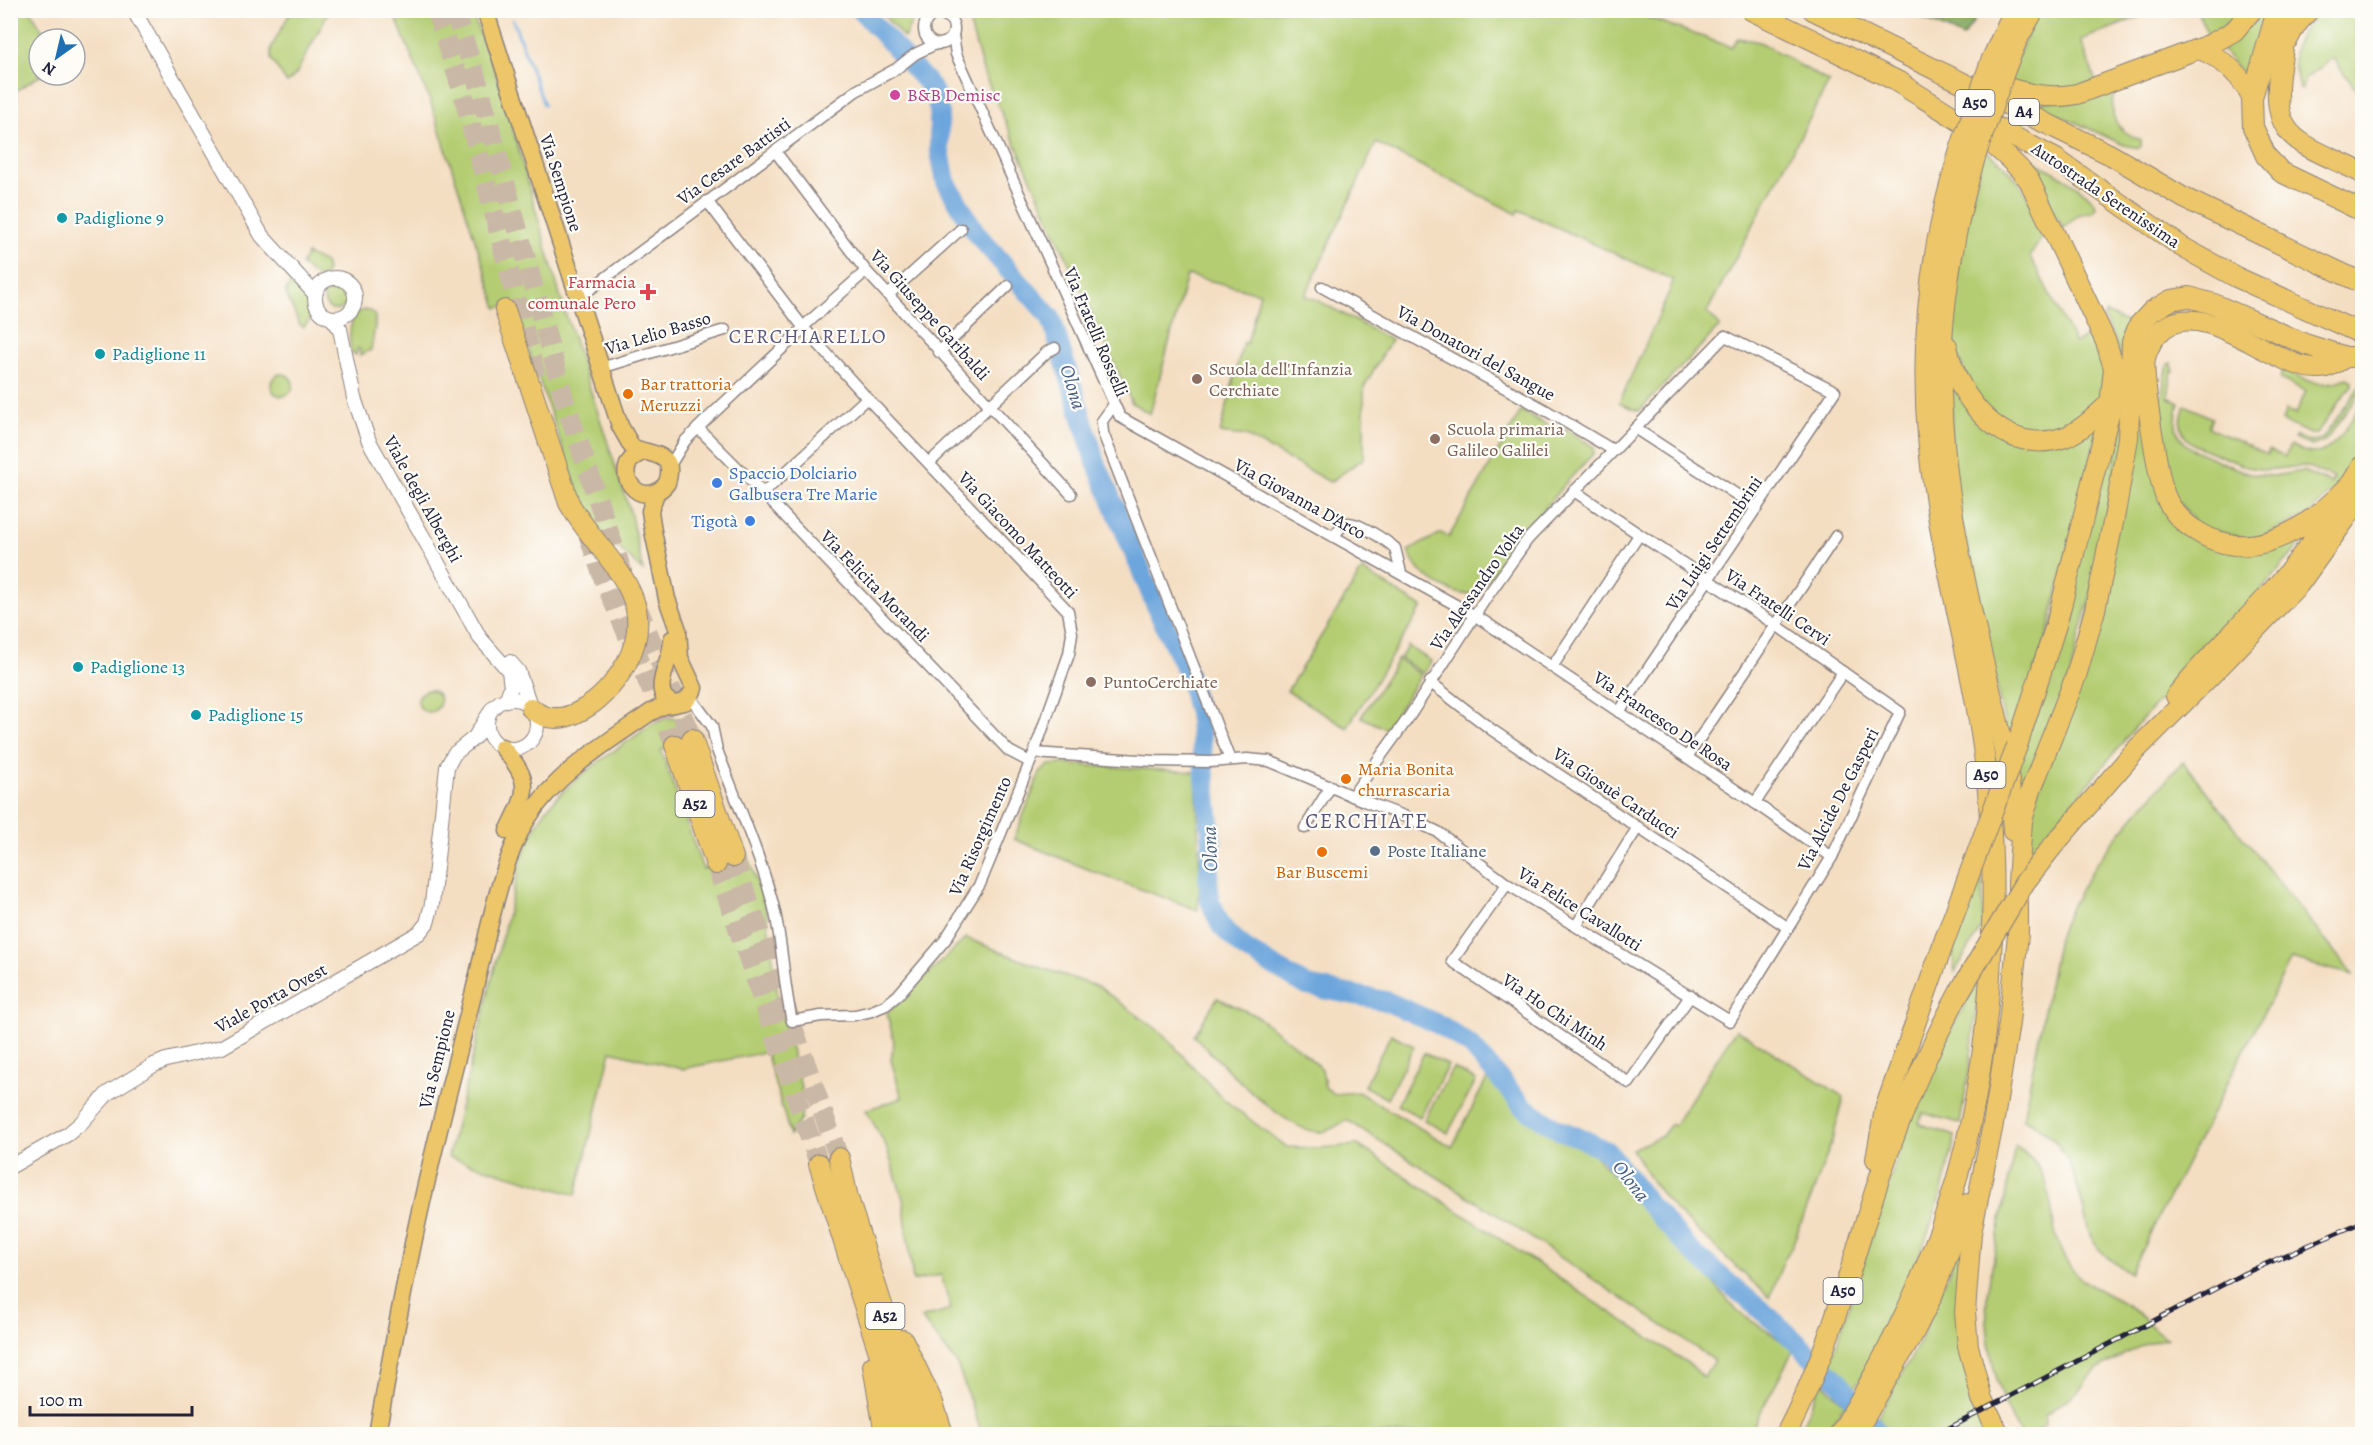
<svg xmlns="http://www.w3.org/2000/svg" width="2373" height="1445" font-family="Alegreya,serif">
  <style>
    .green { fill: #b4cd72; stroke: #6b7856; stroke-width: 1.5 }
    .forest { fill: #8fb064; stroke: #586950; stroke-width: 1.5 }
    .lines { fill: none; stroke-linecap: round; stroke-linejoin: round }
    .stream { stroke: #6da6dc; stroke-width: 3 }
    .river { stroke: #6da6dc; stroke-width: 20 }
    .motorway-tunnel { stroke: #cab8a7; stroke-width: 20; stroke-dasharray: 20 10; stroke-linecap: butt }
    .minor-casing { stroke: #8b807e; stroke-width: 13 }
    .tertiary-casing { stroke: #8b807e; stroke-width: 16 }
    .primary-casing { stroke: #8b807e; stroke-width: 19 }
    .motorway-casing { stroke: #8b807e; stroke-width: 22 }
    .minor { stroke: #fff; stroke-width: 10 }
    .tertiary { stroke: #fff; stroke-width: 14 }
    .primary { stroke: #ecc669; stroke-width: 16 }
    .motorway { stroke: #ecc669; stroke-width: 20 }
    .rail-casing { stroke: #22223b; stroke-width: 5 }
    .rail { stroke: #fdfcf7; stroke-width: 3; stroke-dasharray: 9; stroke-linecap: butt }
    .motorway-bridge-casing { stroke: #8b807e; stroke-width: 22; stroke-linecap: butt }
    .motorway-bridge { stroke: #ecc669; stroke-width: 20 }
    .hotel-dot { fill: #d1479c; stroke: #fdfcf7; stroke-width: 2 }
    .culture-dot { fill: #0f9aa8; stroke: #fdfcf7; stroke-width: 2 }
    .health-dot { fill: #e0444e; stroke: #fdfcf7; stroke-width: 2 }
    .education-dot { fill: #8d6e63; stroke: #fdfcf7; stroke-width: 2 }
    .food-dot { fill: #e8710a; stroke: #fdfcf7; stroke-width: 2 }
    .shop-dot { fill: #3f7fe0; stroke: #fdfcf7; stroke-width: 2 }
    .service-dot { fill: #5c6f8a; stroke: #fdfcf7; stroke-width: 2 }
    .labels { text-anchor: middle; dominant-baseline: central; stroke-width: 4.5; stroke-linejoin: round; paint-order: stroke }
    .shield { fill: #fdfcf7; stroke: #646373; stroke-width: 1.5 }
    .shield-label { font-size: 16px; font-weight: bold; fill: #22223b }
    .hotel-label { font-size: 18px; fill: #b23c85; stroke: #fdfcf7; text-anchor: start }
    .street-label { font-size: 18px; fill: #22223b; stroke: #fdfcf7 }
    .culture-label { font-size: 18px; fill: #0d838f; stroke: #fdfcf7; text-anchor: start }
    .health-label { font-size: 18px; fill: #be3a42; stroke: #fdfcf7; text-anchor: end }
    .education-label { font-size: 18px; fill: #785e54; stroke: #fdfcf7; text-anchor: start }
    .food-label { font-size: 18px; fill: #c56008; stroke: #fdfcf7; text-anchor: start }
    .shop-label { font-size: 18px; fill: #366cbe; stroke: #fdfcf7; text-anchor: start }
    .service-label { font-size: 18px; fill: #4e5e75; stroke: #fdfcf7; text-anchor: start }
    .neighbourhood-label { font-size: 20px; letter-spacing: 1.5px; fill: #5a567b; stroke: #fdfcf7 }
    .water-label { font-size: 20px; font-style: italic; fill: #445d83; stroke: #fdfcf7 }
    .quarter-label { font-size: 21px; letter-spacing: 1.5px; fill: #5a567b; stroke: #fdfcf7 }
  </style>
  <rect width="100%" height="100%" fill="#fdfcf7"/>
  <filter id="ink" filterUnits="userSpaceOnUse"><feTurbulence type="fractalNoise" baseFrequency=".0167" numOctaves="2"/><feDisplacementMap in="SourceGraphic" scale="12" xChannelSelector="R" yChannelSelector="G"/><feConvolveMatrix kernelMatrix="1 2 1 2 8 2 1 2 1" color-interpolation-filters="sRGB"/></filter>
  <filter id="wash" filterUnits="userSpaceOnUse"><feTurbulence type="fractalNoise" baseFrequency=".008" numOctaves="4" result="noise"/><feDisplacementMap in="SourceGraphic" scale="24" xChannelSelector="R" yChannelSelector="G"/><feGaussianBlur stdDeviation="1.35" result="paint"/><feColorMatrix in="noise" values="0 0 0 0 0 0 0 0 0 0 0 0 0 0 0 0 0 1.4 0 .05"/><feComposite in="paint" operator="in"/></filter>
  <g filter="url(#wash)">
    <rect width="100%" height="100%" fill="#f4dec2"/>
    <g class="green">
      <path d="M11,10l20,1 16,28h-8v36h2l-30,19z"/>
      <path d="M974,10l662,1 2,3 93,33 7,-9 22,4 69,40 -122,230 13,14 -81,85 -20,-8 50,-110 4,-13 -154,-70 -2,4 -141,-71 -71,153 12,4 74,40 -27,47v71l-34,24 -84,-46 -26,-3 23,-90h4l13,-50 -73,-18 -37,139 -18,-11 -148,-329 -14,-49z"/>
      <path d="M291,11h38l-33,63 -9,9 -16,-24v-11z"/>
      <path d="M393,11h78l30,77 62,218 67,205 13,60 -48,-46 -11,-16 -71,-204 -16,3 -65,-202z"/>
      <path d="M880,11h37l-13,27z"/>
      <path d="M2038,11h116l-73,29 15,42 -36,11 -54,-11z"/>
      <path d="M2197,11h47l-34,28z"/>
      <path d="M2262,11h11l-24,71 -30,-36 35,-25z"/>
      <path d="M2317,11h45v80l-8,-4 -21,-29 -29,22 -2,10 -3,-1c-9,-44 -8,-41 18,-78z"/>
      <path d="M2114,90c-5,26 0,40 27,50v6l-2,2 -15,-3 -86,-40 1,-2z"/>
      <path d="M1983,149c35,21 46,50 62,84l-15,23 45,87 17,-9 13,30 -1,24 -10,20 -33,25 -37,1 -47,-32 -24,-59 -2,-46z"/>
      <path d="M2026,157c16,8 66,33 70,50l-3,4 -15,4 -15,13 -40,-69z"/>
      <path d="M307,254l18,9 2,6 -2,6 -7,3 -17,-13z"/>
      <path d="M287,271l21,23 6,20 -10,13 -4,-2 -13,-28 -1,-5 5,-10 -6,-10z"/>
      <circle cx="336" cy="298" r="12"/>
      <path d="M2184,307v2l-22,8 -17,16 9,141 55,71 103,-14 -79,92 -91,96 -81,98 -36,40 4,-46 43,-104 66,-370 23,-26z"/>
      <path d="M363,310l7,1 5,4v12l-4,23 -11,5v-6h-3l-1,6 -5,-3c-2,-14 -3,-36 12,-42z"/>
      <path d="M2106,313l26,12 -6,75 -26,156 -31,123 -48,113h-3l-3,-23 106,-408 -5,-18 -12,-27z"/>
      <path d="M2171,363l3,8h-2l-4,26 11,5c-5,21 -6,34 13,47l57,25 24,2 30,-5 27,12 3,-5 -22,-10 -10,-2 -35,4 -19,-3 -52,-22c-17,-10 -16,-23 -10,-40l27,13 -4,9 59,28 2,-5 16,7 5,-12c8,4 15,8 23,8 22,1 38,-34 49,-50v52l-6,12 -48,48 -54,25 -53,-12 -30,-35 -12,-68v-19l9,-42z"/>
      <path d="M2283,370c26,12 36,19 64,8l5,3v4l-36,49h-6l-28,-13 4,-11 10,4 10,-23 -26,-12z"/>
      <path d="M1950,371l54,68 88,-11 6,2 -52,209 -37,106 -56,-265z"/>
      <circle cx="282" cy="385" r="11"/>
      <path d="M2362,383v7l-37,51 -13,5 -18,-7 2,-3 14,6 12,-3z"/>
      <path d="M1521,411l42,23 3,-5 28,18v6l-32,34 -84,105c-15,9 -44,-9 -57,-20 -6,-5 -9,-14 -13,-21l33,-18 8,4z"/>
      <path d="M1362,570l60,37 -75,121 -60,-37z"/>
      <path d="M1408,646l23,15 -7,13 -24,-16z"/>
      <path d="M1398,659l23,16 -35,54 -25,-12z"/>
      <circle cx="429" cy="701" r="11"/>
      <path d="M666,718c16,0 26,5 36,17l-41,15 42,119 44,-17 19,57 13,94 24,92 -2,24 -11,16 -24,-83 -84,17 -71,-18 -35,144 -128,-38 73,-297c7,-18 14,-35 25,-50 28,-35 71,-60 106,-86z"/>
      <path d="M2183,762l170,213 -62,-16 -161,314c-14,-9 -30,-19 -38,-34 -5,-9 -6,-22 -9,-32 -10,-40 -19,-70 -60,-88l35,-181c25,-71 76,-122 125,-176z"/>
      <path d="M1062,764l134,8 4,106 -2,32 -91,-33 -93,-38 26,-66 9,-8z"/>
      <path d="M1979,864l4,24 -1,38 -27,46 -5,-32z"/>
      <path d="M966,938l73,29 60,20 63,46 60,65 64,49 33,1 39,-3 334,221 12,12 10,-18 -223,-149 -144,-91c-8,4 -17,11 -25,12 -36,3 -102,-71 -128,-96l23,-38 38,17 47,36 20,18 3,18 9,7 24,-2 94,55 37,-72 50,52 53,25 112,120 34,40 56,37 -45,85h-767l-25,-70 -36,-46 30,-9 -10,-34 -28,6 -10,-82 -17,-53 -20,-36 36,-12 -11,-38 3,-18 -7,-29z"/>
      <path d="M1980,978l-11,95 -9,50 -37,-10 -5,10 37,13c-17,90 -57,174 -101,254l-24,-26 75,-231 37,-87z"/>
      <path d="M1736,1029l108,68 -12,44 -18,49 -22,56 -9,16 -13,36 -94,-87 -24,-29 -20,-33 30,-13 9,-12 3,2z"/>
      <path d="M1391,1034l23,12 -27,53 -23,-13z"/>
      <path d="M1424,1053l24,12 -28,52 -23,-12z"/>
      <path d="M1453,1068l23,12 -28,53 -24,-13z"/>
      <path d="M2015,1146c50,31 27,72 50,113 14,26 41,33 65,48 14,9 23,24 38,32 -20,0 -65,25 -80,39 -4,5 -6,11 -12,15 -10,7 -21,14 -31,22v10l-14,9h-11c-24,-41 -36,-93 -33,-141z"/>
      <path d="M1964,1234l-4,70 34,130h-105l-11,-17 43,-77z"/>
      <path d="M1822,1382l23,22 -20,30h-27z"/>
    </g>
    <path class="forest" d="M1907,11h74l-18,26z"/>
    <g class="lines">
      <path class="stream" d="M513,20l31,85"/>
      <path class="river" d="M861,10l70,77 5,10 3,14v36l7,35 30,51 75,85 44,142 63,151 30,63 10,39 14,129 -4,36 2,23 11,25 24,23 62,37 79,15 56,25 29,20 53,61 35,23 22,8 27,14 38,49 47,52 82,69 67,63 37,49"/>
    </g>
  </g>
  <g filter="url(#ink)">
    <g class="lines">
      <g class="motorway-tunnel">
        <path d="M436,10l27,83 74,288"/>
        <path d="M454,10l25,77 85,312 59,175"/>
        <path d="M588,534l16,46 71,165"/>
        <path d="M636,604l56,135"/>
        <path d="M733,857l106,301"/>
        <path d="M716,864l103,300"/>
      </g>
      <defs>
        <g id="minor">
          <circle cx="939" cy="29" r="15"/>
          <path d="M953,35l3,19 164,363 359,201 276,185 77,54"/>
          <path d="M775,151l91,120 205,223"/>
          <path d="M707,201l96,126 64,71"/>
          <path d="M1322,287l225,124 66,39"/>
          <path d="M888,295l73,-66"/>
          <path d="M577,299l279,-208 40,-22 19,-15 21,-10"/>
          <path d="M803,327l63,-56"/>
          <path d="M939,352l69,-66"/>
          <path d="M601,368l124,-38"/>
          <path d="M1113,406l-11,15 1,12 127,327"/>
          <path d="M698,428l65,65 246,258 21,11"/>
          <path d="M1636,429l121,79"/>
          <path d="M929,463l118,-111 8,-4"/>
          <path d="M669,467l16,-26 21,-21 98,-92"/>
          <path d="M763,493l104,-95 201,213 4,22 -3,21 -35,99"/>
          <path d="M1334,536c4,-5 7,-11 14,-13 9,-2 40,19 47,25l6,25"/>
          <path d="M1552,667l87,-132"/>
          <path d="M1430,682l62,48 295,197"/>
          <path d="M692,693l2,9 18,24 5,24c19,50 42,102 56,154 10,39 10,79 19,117l29,-5 34,-1 17,-4 14,-6 12,-10 47,-55 35,-56 54,-131 120,8 56,1 37,-3 22,2 95,40 40,15 34,16 69,52 223,137 102,-164 68,-145 -124,-87 -202,-134"/>
          <path d="M1687,757l149,-221"/>
          <path d="M1352,796l57,-79 77,-119 42,-59 197,-203 110,55 -216,321"/>
          <path d="M1755,803l88,-131"/>
          <path d="M1305,828l26,-42"/>
          <path d="M1507,884l-55,77 177,122 62,-88"/>
          <path d="M1576,926l62,-99"/>
        </g>
        <g id="tertiary">
          <path d="M137,16l125,220 53,58"/>
          <circle cx="335" cy="298" r="20"/>
          <path d="M332,318l8,11 14,69 15,43 111,197 29,33 2,16 -5,13"/>
          <path d="M510,662l8,9 13,37"/>
          <circle cx="512" cy="724" r="25"/>
          <path d="M10,1167l58,-33 13,-11 27,-30 46,-28 12,-5 56,-13 197,-114 8,-10 5,-19 15,-137 7,-13 21,-17 12,-20"/>
        </g>
        <g id="primary">
          <path d="M485,10l135,416 12,21c19,9 45,4 35,36 -26,33 -62,-17 -24,-31"/>
          <path d="M672,639c1,21 -26,56 3,65"/>
          <path d="M502,747c31,36 26,44 6,84"/>
          <path d="M377,1434c12,-66 24,-134 38,-200 17,-82 39,-163 59,-243 13,-52 26,-129 54,-173 29,-46 80,-76 123,-106l12,-6 22,-4 7,-9 2,-5 -14,-30 -2,-28 -11,-31 -14,-68 -3,-20 6,-18"/>
        </g>
        <g id="motorway">
          <path d="M1751,10l152,74"/>
          <path d="M1813,10l298,145 73,43 178,85"/>
          <path d="M2277,10l-25,88 1,29 13,29 15,16 81,39"/>
          <path d="M2290,10c-5,17 -6,34 -9,51 -14,82 19,80 81,112"/>
          <path d="M2288,39l7,-13 14,-16"/>
          <path d="M2200,49c23,10 42,27 52,49"/>
          <path d="M1991,61l23,-51"/>
          <path d="M2006,67l11,-27 17,-30"/>
          <path d="M1893,79c46,30 101,57 136,101l77,162 8,26 -5,46 -52,208 -40,124"/>
          <path d="M1984,79c31,12 59,22 93,15l134,-50 23,-13 18,-21"/>
          <path d="M1974,116l82,43 126,88 54,30 126,57"/>
          <path d="M1976,154c-22,72 -37,162 -35,238 2,83 18,166 37,247 8,37 19,74 26,111 6,26 7,54 9,81"/>
          <path d="M505,310l64,193c29,53 95,92 57,161 -11,19 -25,36 -44,46 -17,10 -36,12 -51,-2"/>
          <path d="M1947,346c10,53 57,112 118,91 17,-7 31,-21 44,-33"/>
          <path d="M2346,357c-6,3 -13,8 -20,10 -44,11 -116,-71 -162,-39 -9,7 -16,18 -19,30 -3,18 13,125 22,142 7,14 19,25 31,32 58,36 115,-8 154,-49"/>
          <path d="M2176,696c32,-41 71,-75 105,-115 31,-36 57,-75 81,-115"/>
          <path d="M692,739l41,118"/>
          <path d="M675,745l41,119"/>
          <path d="M2052,847l83,-96 91,-91 73,-76 63,-88"/>
          <path d="M839,1158l9,40 75,236"/>
          <path d="M1876,1159l9,-50 60,-170"/>
          <path d="M819,1164l86,270"/>
          <path d="M903,1340l30,63 10,31"/>
          <path d="M873,1366l12,68"/>
          <path d="M1786,1434c43,-81 65,-170 94,-258 22,-64 47,-125 80,-185"/>
          <path d="M1840,1434c48,-79 90,-164 116,-253 35,-120 43,-266 32,-390 -8,-96 -36,-188 -51,-282 -16,-96 -16,-196 5,-291 5,-24 12,-48 19,-71"/>
          <path d="M1855,1434l59,-102 18,-36 35,-92"/>
          <path d="M1999,1434l-17,-35 -14,-53 -3,-34 6,-79 23,-114 15,-96 9,-89v-52l4,-61 9,-31 45,-114 19,-66 21,-102 12,-70 4,-96 7,-17 13,-14 19,-11 18,-3 25,7 91,40 41,13h16"/>
        </g>
      </defs>
      <use href="#minor" class="minor-casing"/>
      <use href="#tertiary" class="tertiary-casing"/>
      <use href="#primary" class="primary-casing"/>
      <use href="#motorway" class="motorway-casing"/>
      <use href="#minor" class="minor"/>
      <use href="#tertiary" class="tertiary"/>
      <use href="#primary" class="primary"/>
      <use href="#motorway" class="motorway"/>
      <defs>
        <path id="rail" d="M1938,1434l307,-161 117,-51"/>
      </defs>
      <use href="#rail" class="rail-casing"/>
      <use href="#rail" class="rail"/>
      <defs>
        <g id="motorway-bridge">
          <path d="M1961,147l30,-86"/>
          <path d="M1976,154l30,-87"/>
          <path d="M1945,939l72,-193"/>
          <path d="M1960,991l65,-109 27,-35"/>
        </g>
      </defs>
      <use href="#motorway-bridge" class="motorway-bridge-casing"/>
      <use href="#motorway-bridge" class="motorway-bridge"/>
    </g>
  </g>
  <circle class="hotel-dot" cx="895" cy="95" r="6"/>
  <g class="culture-dot">
    <circle cx="62" cy="218" r="6"/>
    <circle cx="100" cy="354" r="6"/>
    <circle cx="78" cy="667" r="6"/>
    <circle cx="196" cy="715" r="6"/>
  </g>
  <path class="health-dot" d="M645 283h6v6h6v6h-6v6h-6v-6h-6v-6h6z"/>
  <g class="education-dot">
    <circle cx="1197" cy="379" r="6"/>
    <circle cx="1435" cy="439" r="6"/>
    <circle cx="1091" cy="682" r="6"/>
  </g>
  <g class="food-dot">
    <circle cx="628" cy="394" r="6"/>
    <circle cx="1346" cy="779" r="6"/>
    <circle cx="1322" cy="852" r="6"/>
  </g>
  <g class="shop-dot">
    <circle cx="717" cy="483" r="6"/>
    <circle cx="750" cy="521" r="6"/>
  </g>
  <circle class="service-dot" cx="1375" cy="851" r="6"/>
  <g class="labels">
    <g class="shield">
      <rect x="1955.5" y="90" width="39" height="26" rx="4.5"/>
      <rect x="2009" y="99" width="30" height="26" rx="4.5"/>
      <rect x="1966.5" y="762" width="39" height="26" rx="4.5"/>
      <rect x="675.5" y="791" width="39" height="26" rx="4.5"/>
      <rect x="1823.5" y="1278" width="39" height="26" rx="4.5"/>
      <rect x="865.5" y="1303" width="39" height="26" rx="4.5"/>
    </g>
    <g class="shield-label">
      <text x="1975" y="103">A50</text>
      <text x="2024" y="112">A4</text>
      <text x="1986" y="775">A50</text>
      <text x="695" y="804">A52</text>
      <text x="1843" y="1291">A50</text>
      <text x="885" y="1316">A52</text>
    </g>
    <g class="hotel-label">
      <text x="907" y="95">B&amp;B Demisc</text>
    </g>
    <g class="street-label">
      <text transform="translate(734 161) rotate(-36)">Via Cesare Battisti</text>
      <text transform="translate(561 183) rotate(72)">Via Sempione</text>
      <text transform="translate(2106 195) rotate(34)">Autostrada Serenissima</text>
      <text transform="translate(930 315) rotate(48)">Via Giuseppe Garibaldi</text>
      <text transform="translate(1096 332) rotate(67)">Via Fratelli Rosselli</text>
      <text transform="translate(658 333) rotate(-17)">Via Lelio Basso</text>
      <text transform="translate(1476 353) rotate(29)">Via Donatori del Sangue</text>
      <text transform="translate(423 499) rotate(61)">Viale degli Alberghi</text>
      <text transform="translate(1300 499) rotate(29)">Via Giovanna D'Arco</text>
      <text transform="translate(1018 535) rotate(47)">Via Giacomo Matteotti</text>
      <text transform="translate(1714 543) rotate(-56)">Via Luigi Settembrini</text>
      <text transform="translate(875 586) rotate(46)">Via Felicita Morandi</text>
      <text transform="translate(1477 587) rotate(-55)">Via Alessandro Volta</text>
      <text transform="translate(1778 607) rotate(34)">Via Fratelli Cervi</text>
      <text transform="translate(1663 721) rotate(34)">Via Francesco De Rosa</text>
      <text transform="translate(1616 793) rotate(34)">Via Giosuè Carducci</text>
      <text transform="translate(1838 799) rotate(-63)">Via Alcide De Gasperi</text>
      <text transform="translate(980 836) rotate(-66)">Via Risorgimento</text>
      <text transform="translate(1580 909) rotate(32)">Via Felice Cavallotti</text>
      <text transform="translate(271 998) rotate(-29)">Viale Porta Ovest</text>
      <text transform="translate(1555 1012) rotate(34)">Via Ho Chi Minh</text>
      <text transform="translate(437 1059) rotate(-76)">Via Sempione</text>
    </g>
    <g class="culture-label">
      <text x="74" y="218">Padiglione 9</text>
      <text x="112" y="354">Padiglione 11</text>
      <text x="90" y="667">Padiglione 13</text>
      <text x="208" y="715">Padiglione 15</text>
    </g>
    <g class="health-label">
      <text x="636" y="282">Farmacia<tspan x="636" dy="21">comunale Pero</tspan></text>
    </g>
    <g class="education-label">
      <text x="1209" y="369">Scuola dell'Infanzia<tspan x="1209" dy="21">Cerchiate</tspan></text>
      <text x="1447" y="429">Scuola primaria<tspan x="1447" dy="21">Galileo Galilei</tspan></text>
      <text x="1103" y="682">PuntoCerchiate</text>
    </g>
    <g class="food-label">
      <text x="640" y="384">Bar trattoria<tspan x="640" dy="21">Meruzzi</tspan></text>
      <text x="1358" y="769">Maria Bonita<tspan x="1358" dy="21">churrascaria</tspan></text>
      <text x="1322" y="872" text-anchor="middle">Bar Buscemi</text>
    </g>
    <g class="shop-label">
      <text x="729" y="473">Spaccio Dolciario<tspan x="729" dy="21">Galbusera Tre Marie</tspan></text>
      <text x="738" y="521" text-anchor="end">Tigotà</text>
    </g>
    <g class="service-label">
      <text x="1387" y="851">Poste Italiane</text>
    </g>
    <g class="neighbourhood-label">
      <text x="808" y="336">CERCHIARELLO</text>
    </g>
    <g class="water-label">
      <text transform="translate(1073 387) rotate(73)">Olona</text>
      <text transform="translate(1210 849) rotate(-92)">Olona</text>
      <text transform="translate(1631 1181) rotate(52)">Olona</text>
    </g>
    <g class="quarter-label">
      <text x="1367" y="821">CERCHIATE</text>
    </g>
  </g>
  <rect width="2373" height="1445" fill="none" stroke="#fdfcf7" stroke-width="36"/>
  <g transform="translate(57 57) rotate(214)"><circle r="28" fill="#fdfcf7" stroke="#a5a5ac" stroke-width="1.5"/>
  <path d="M0-4.5L10 22L0 15L-10 22Z" fill="#1f6fb2"/>
  <text y="-9" font-size="16" font-weight="bold" text-anchor="middle" fill="#22223b">N</text>
  </g>
  <path d="M30 1406v9h162v-9" fill="none" stroke="#22223b" stroke-width="3"/>
  <text x="39" y="1406" font-size="18" fill="#22223b" stroke="#fdfcf7" stroke-width="4.5" paint-order="stroke">100 m</text>
</svg>
